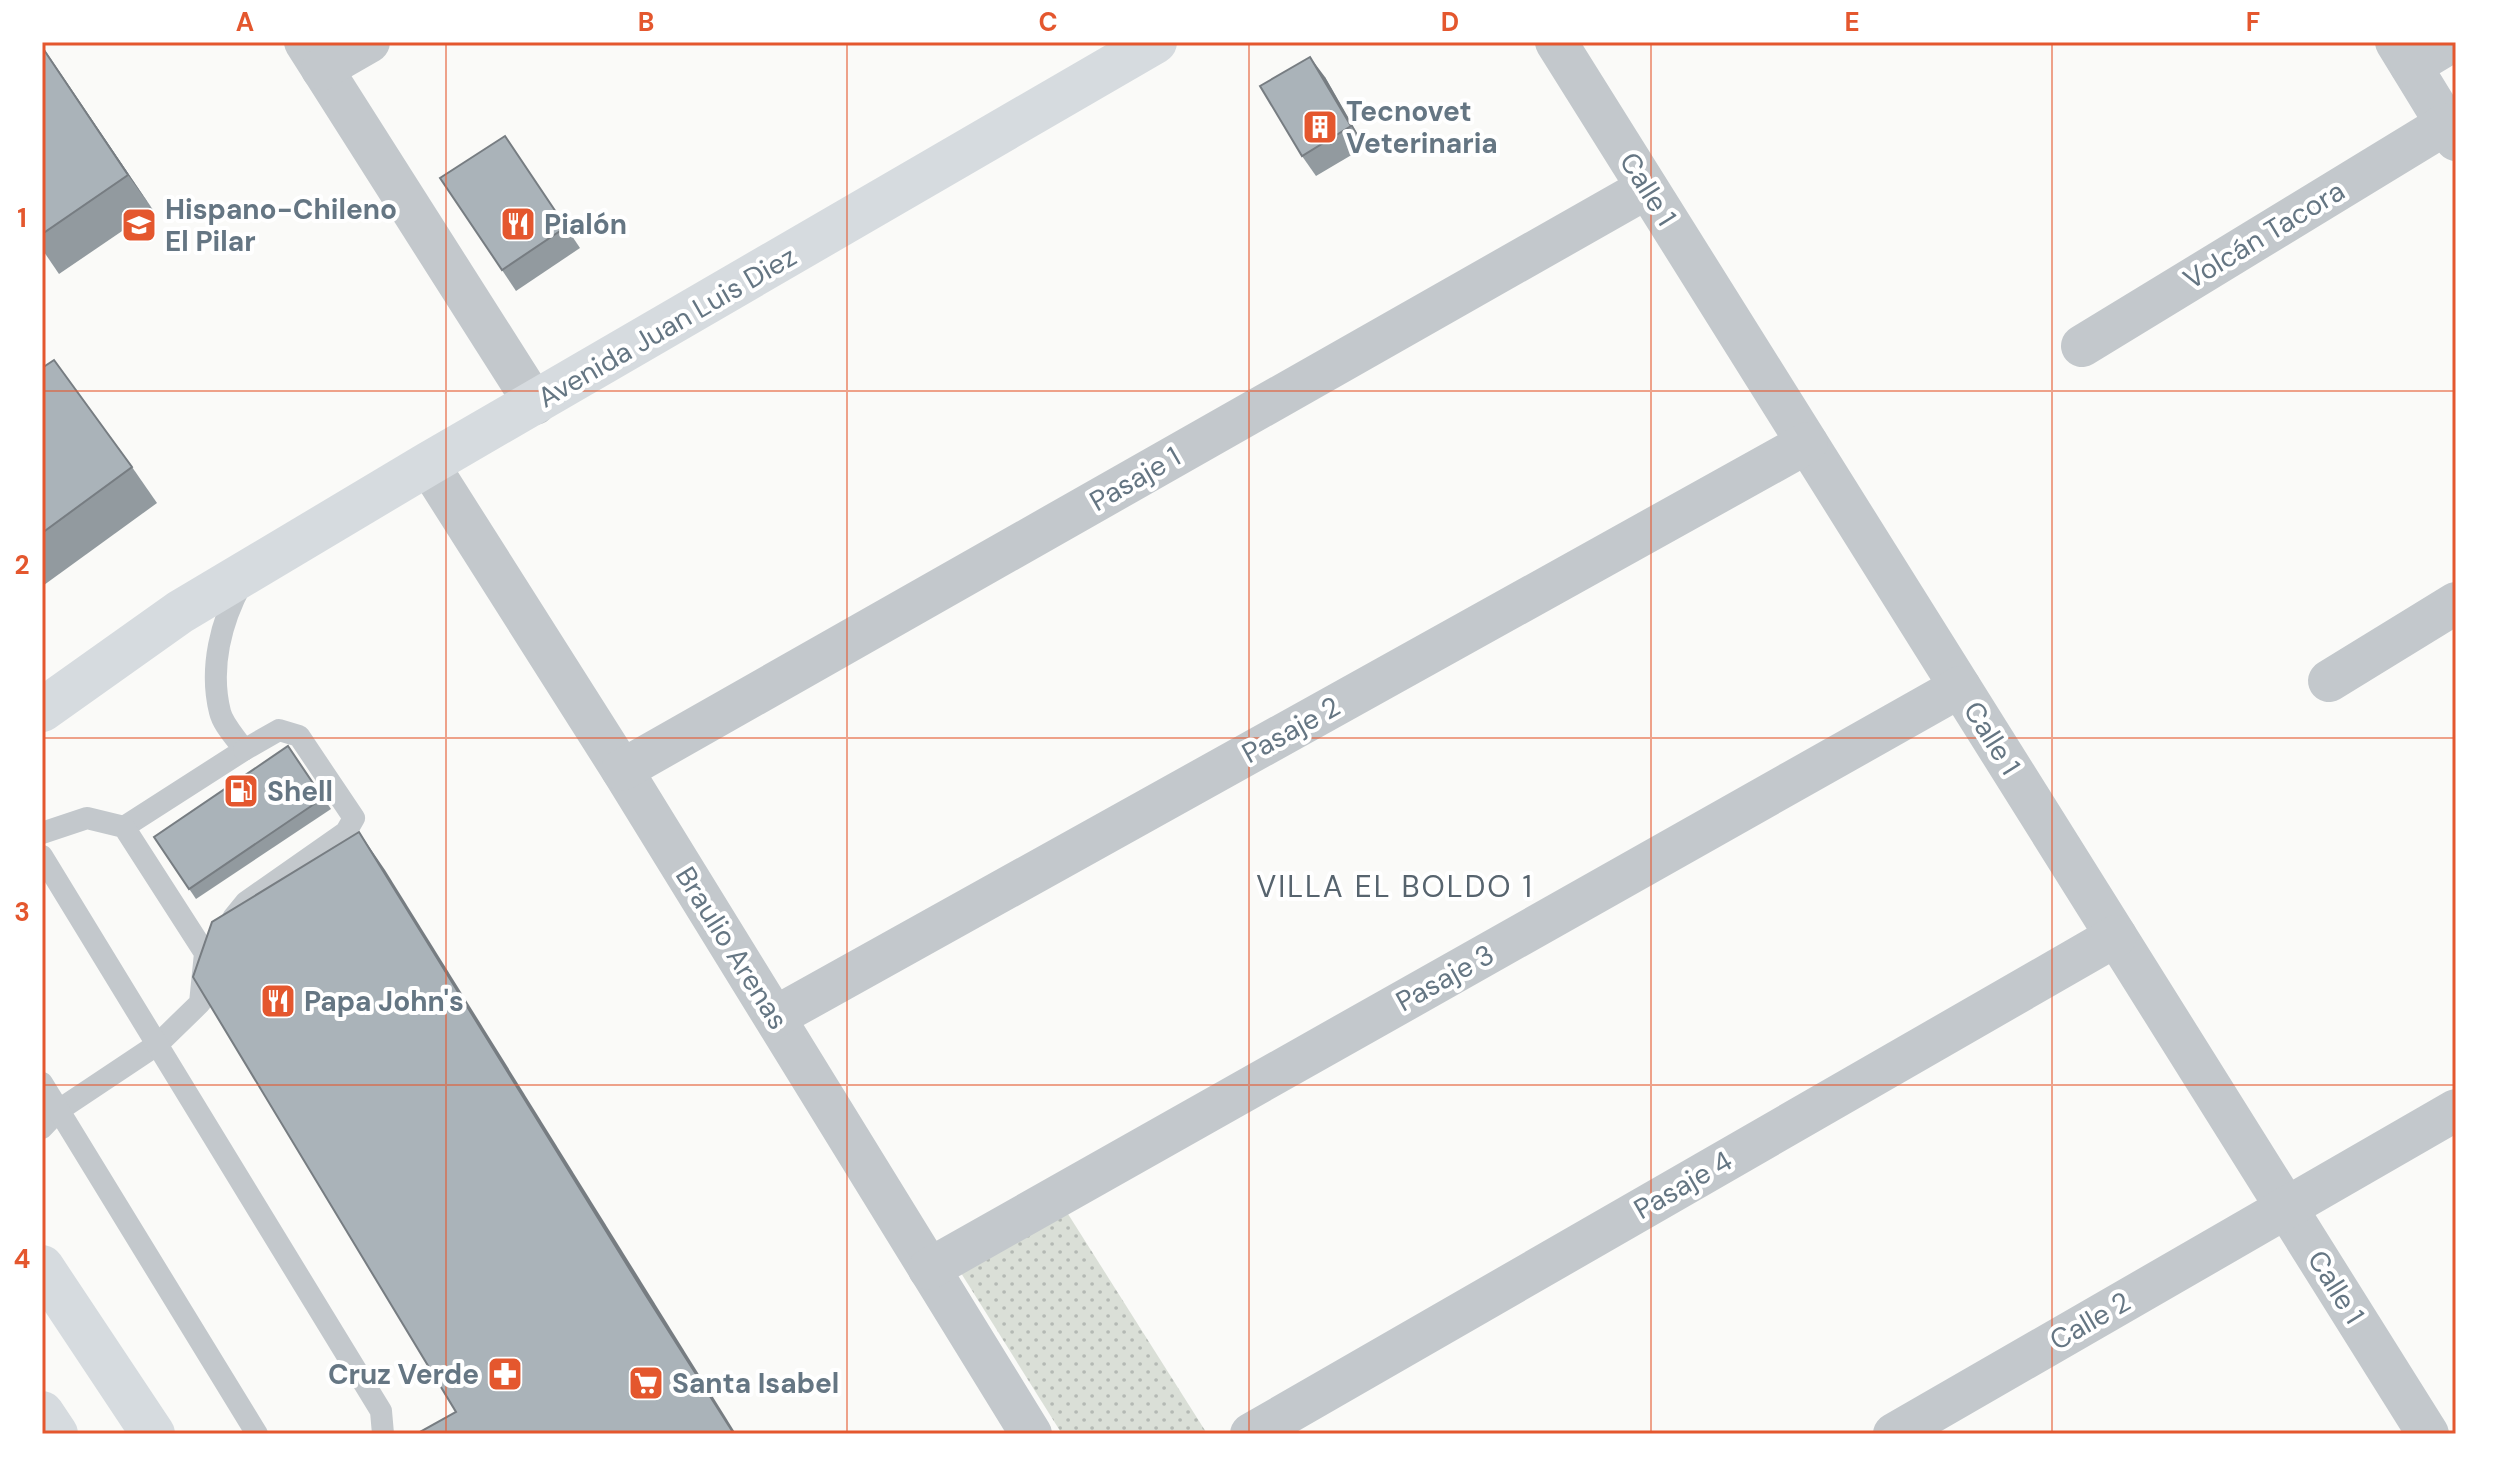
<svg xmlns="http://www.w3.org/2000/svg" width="2498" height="1476" font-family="'DM Sans',sans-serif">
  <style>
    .grass { fill: url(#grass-dots) }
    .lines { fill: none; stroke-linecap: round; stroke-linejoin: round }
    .lane { stroke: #c3c8cc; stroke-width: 22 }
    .street { stroke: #c3c8cc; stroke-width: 42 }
    .secondary { stroke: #d6dbdf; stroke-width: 44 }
    .wall { fill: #929a9f }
    .shaded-wall { fill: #777d82 }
    .building { fill: #aab3b9; stroke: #777d82; stroke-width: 2 }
    .grid { fill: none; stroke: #e4572e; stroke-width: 2; stroke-opacity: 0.55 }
    .labels { text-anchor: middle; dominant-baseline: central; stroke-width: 8; stroke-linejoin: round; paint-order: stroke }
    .poi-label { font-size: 28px; font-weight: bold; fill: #657683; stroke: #fff; text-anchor: start }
    .street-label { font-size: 28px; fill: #657683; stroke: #fff }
    .neighbourhood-label { font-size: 30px; letter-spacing: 2px; fill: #57646e; stroke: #fff }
    .neatline { fill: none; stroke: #e4572e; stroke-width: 3 }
    .grid-label { font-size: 26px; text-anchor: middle; font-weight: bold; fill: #e4572e }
  </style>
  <defs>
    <pattern id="grass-dots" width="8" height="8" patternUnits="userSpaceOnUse" patternTransform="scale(2)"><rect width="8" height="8" fill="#dadfd7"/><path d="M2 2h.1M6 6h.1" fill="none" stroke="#b4b9b4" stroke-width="1.8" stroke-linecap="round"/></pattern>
  </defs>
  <rect width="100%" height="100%" fill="#fafaf8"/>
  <path class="grass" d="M1068,1214l138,218 -144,2 -101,-161z"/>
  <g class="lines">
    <g class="lane">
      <path d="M124,827l120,-77c-7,-11 -21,-25 -24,-38 -11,-44 1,-91 22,-129"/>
      <path d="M42,833l45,-15 37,9 81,126 -5,50 -42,41 -99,66 -17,18"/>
      <path d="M42,856l339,555 2,23"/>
      <path d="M233,918l13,-16 100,-70 8,-14 -55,-82 -20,-6 -35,20"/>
      <path d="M42,1083l215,351"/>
    </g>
    <g class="street">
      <path d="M305,42l230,362"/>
      <path d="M1556,42l872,1392"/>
      <path d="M2396,42l60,98"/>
      <path d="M2411,66l40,-24"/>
      <path d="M322,69l47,-27"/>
      <path d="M2082,346l364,-222"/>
      <path d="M428,464l194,306 409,664"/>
      <path d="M2329,681l127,-78"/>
      <path d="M622,770l1025,-582"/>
      <path d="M775,1017l1032,-574"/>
      <path d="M929,1269l1031,-582"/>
      <path d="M1251,1434l865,-498"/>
      <path d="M1894,1434l562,-324"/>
    </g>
    <g class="secondary">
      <path d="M42,710l138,-98 248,-148 727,-422"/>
      <path d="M42,1267l111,167"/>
      <path d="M42,1413l14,21"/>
    </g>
  </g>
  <g class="wall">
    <path d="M42,46l111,164 -94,64 -17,-25z"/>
    <path d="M1325,77l40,70 -49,29 -14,-20z"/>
    <path d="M519,157l61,91 -64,43 -14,-21z"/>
    <path d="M42,368l90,99 25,36 -113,82 -2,-3z"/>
    <path d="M288,746l43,63 -135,90 -42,-62z"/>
  </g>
  <g class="shaded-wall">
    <path d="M42,46l111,164 -25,-35z"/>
    <path d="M1310,57l15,20 40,70 -14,-21z"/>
    <path d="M359,832l26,38 351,564h-2l-89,-140z"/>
  </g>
  <g class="building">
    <path d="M42,47l86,128 -86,59z"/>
    <path d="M1310,57l41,69 -49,30 -42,-70z"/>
    <path d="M505,136l61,91 -64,43 -62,-92z"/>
    <path d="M54,360l78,107 -90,66v-165z"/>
    <path d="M288,746l35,52 -134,91 -35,-52z"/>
    <path d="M359,832l286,462 89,140 -316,-1 38,-21 -263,-435 19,-55z"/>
  </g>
  <path class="grid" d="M446,42v1392M847,42v1392M1249,42v1392M1651,42v1392M2052,42v1392M42,391h2414M42,738h2414M42,1085h2414"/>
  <defs>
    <symbol id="building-square" viewBox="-11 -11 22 22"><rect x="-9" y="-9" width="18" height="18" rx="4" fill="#e4572e" stroke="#fff"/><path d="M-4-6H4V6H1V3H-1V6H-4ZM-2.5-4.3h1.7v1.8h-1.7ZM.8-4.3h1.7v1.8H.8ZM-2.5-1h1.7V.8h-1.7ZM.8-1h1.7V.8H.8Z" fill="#fff"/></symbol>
    <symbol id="restaurant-square" viewBox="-11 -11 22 22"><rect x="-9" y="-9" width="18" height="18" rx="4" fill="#e4572e" stroke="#fff"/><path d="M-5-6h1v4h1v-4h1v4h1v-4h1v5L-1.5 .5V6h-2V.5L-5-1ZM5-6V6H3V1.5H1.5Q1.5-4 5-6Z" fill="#fff"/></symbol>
    <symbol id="school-square" viewBox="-11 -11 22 22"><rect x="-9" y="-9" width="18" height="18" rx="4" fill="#e4572e" stroke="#fff"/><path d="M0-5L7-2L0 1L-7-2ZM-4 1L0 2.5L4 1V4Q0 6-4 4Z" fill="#fff"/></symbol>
    <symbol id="fuel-square" viewBox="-11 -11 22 22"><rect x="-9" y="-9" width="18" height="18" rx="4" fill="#e4572e" stroke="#fff"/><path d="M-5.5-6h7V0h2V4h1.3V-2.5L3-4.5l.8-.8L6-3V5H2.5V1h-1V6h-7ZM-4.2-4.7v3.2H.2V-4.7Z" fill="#fff"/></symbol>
    <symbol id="pharmacy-square" viewBox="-11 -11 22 22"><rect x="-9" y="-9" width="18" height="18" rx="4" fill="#e4572e" stroke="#fff"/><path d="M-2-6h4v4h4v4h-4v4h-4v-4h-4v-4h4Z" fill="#fff"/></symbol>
    <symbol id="supermarket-square" viewBox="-11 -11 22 22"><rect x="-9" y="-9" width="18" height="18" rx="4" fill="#e4572e" stroke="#fff"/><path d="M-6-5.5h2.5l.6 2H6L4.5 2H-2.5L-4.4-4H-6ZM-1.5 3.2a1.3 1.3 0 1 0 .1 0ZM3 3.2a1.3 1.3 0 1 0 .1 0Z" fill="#fff"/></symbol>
  </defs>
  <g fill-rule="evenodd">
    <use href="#building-square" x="1300" y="107" width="40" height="40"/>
    <use href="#restaurant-square" x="498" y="204" width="40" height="40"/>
    <use href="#school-square" x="119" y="205" width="40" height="40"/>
    <use href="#fuel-square" x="221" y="771" width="40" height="40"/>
    <use href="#restaurant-square" x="258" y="981" width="40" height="40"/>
    <use href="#pharmacy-square" x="485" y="1354" width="40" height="40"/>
    <use href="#supermarket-square" x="626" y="1363" width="40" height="40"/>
  </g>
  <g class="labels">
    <g class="poi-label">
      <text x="1346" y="111">Tecnovet<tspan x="1346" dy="32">Veterinaria</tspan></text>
      <text x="165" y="209">Hispano-Chileno<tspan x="165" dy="32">El Pilar</tspan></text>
      <text x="544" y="224">Pialón</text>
      <text x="267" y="791">Shell</text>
      <text x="304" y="1001">Papa John's</text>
      <text x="479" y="1374" text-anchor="end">Cruz Verde</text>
      <text x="672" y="1383">Santa Isabel</text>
    </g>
    <g class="street-label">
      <text transform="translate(1648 189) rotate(58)">Calle 1</text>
      <text transform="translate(2264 235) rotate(-31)">Volcán Tacora</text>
      <text transform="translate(667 327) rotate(-30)">Avenida Juan Luis Diez</text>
      <text transform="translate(1135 479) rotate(-30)">Pasaje 1</text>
      <text transform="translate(1291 730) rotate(-29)">Pasaje 2</text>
      <text transform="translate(1992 738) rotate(58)">Calle 1</text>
      <text transform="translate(732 948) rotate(58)">Braulio Arenas</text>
      <text transform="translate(1445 978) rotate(-29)">Pasaje 3</text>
      <text transform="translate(1683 1185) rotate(-30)">Pasaje 4</text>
      <text transform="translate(2336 1287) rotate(58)">Calle 1</text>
      <text transform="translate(2090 1321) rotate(-30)">Calle 2</text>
    </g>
    <g class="neighbourhood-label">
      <text x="1395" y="886">VILLA EL BOLDO 1</text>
    </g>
  </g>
  <rect width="2498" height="1476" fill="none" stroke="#ffffff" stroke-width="88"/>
  <rect x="44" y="44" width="2410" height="1388" class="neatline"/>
  <g class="grid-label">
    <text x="245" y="31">A</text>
    <text x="646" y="31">B</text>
    <text x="1048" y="31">C</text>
    <text x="1450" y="31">D</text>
    <text x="1852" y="31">E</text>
    <text x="2253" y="31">F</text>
    <text x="22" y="227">1</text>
    <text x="22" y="574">2</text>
    <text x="22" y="921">3</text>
    <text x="22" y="1268">4</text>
  </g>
</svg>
